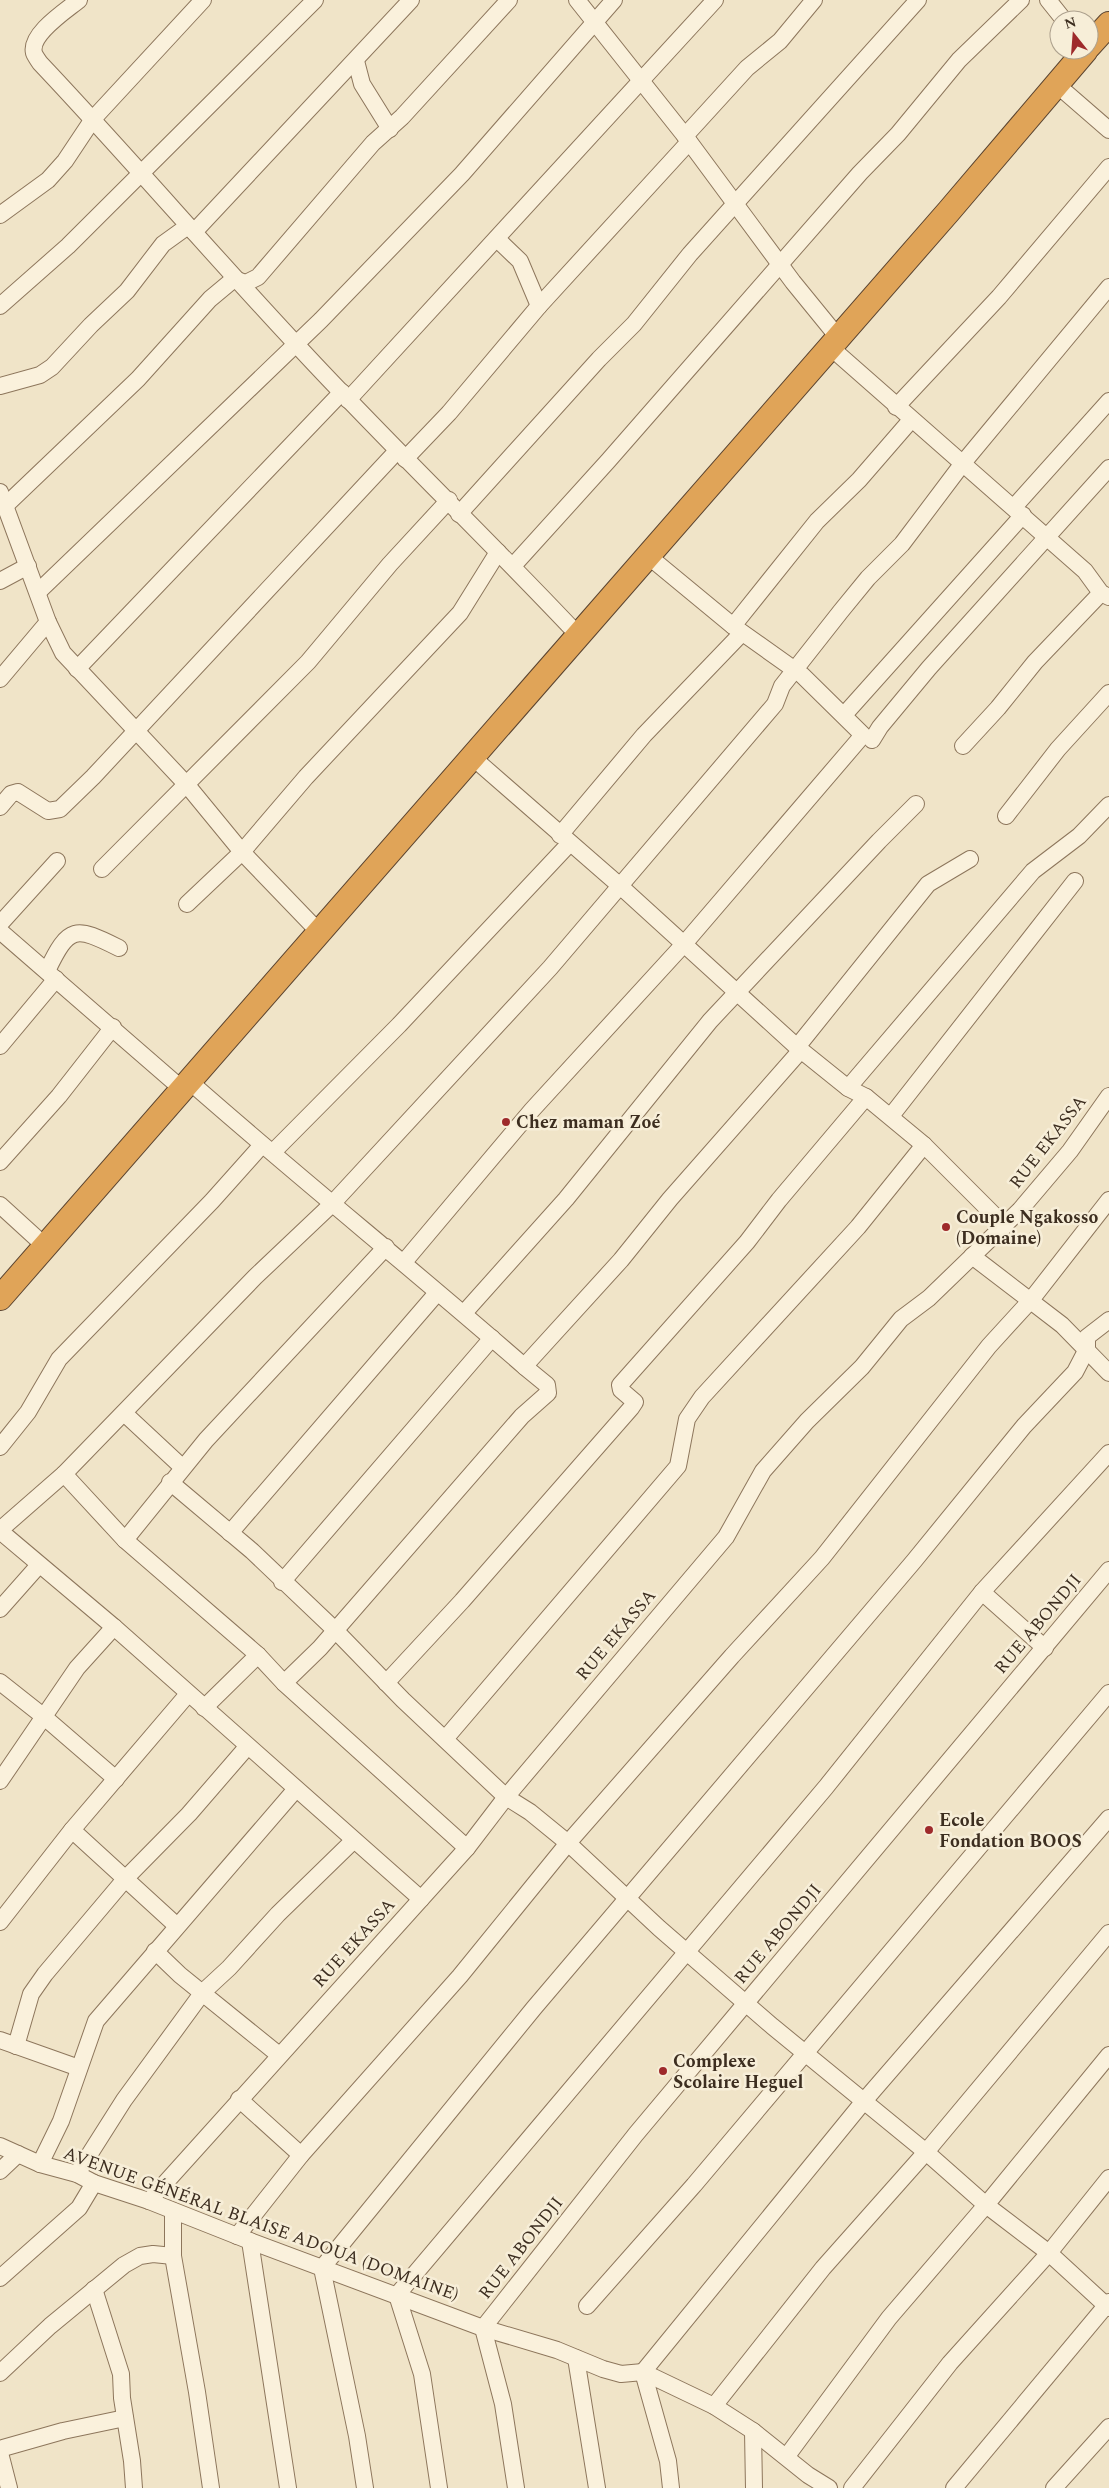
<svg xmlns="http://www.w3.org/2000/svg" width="1109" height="2488" font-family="Spectral,serif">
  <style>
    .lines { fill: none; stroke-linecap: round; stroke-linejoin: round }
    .minor-casing { stroke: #8d765c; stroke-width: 18 }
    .highway-casing { stroke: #5b4430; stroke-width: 26 }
    .minor { stroke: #faf1dc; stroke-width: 16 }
    .highway { stroke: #e0a458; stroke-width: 24 }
    .poi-dot { fill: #9e2a2b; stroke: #f7eed8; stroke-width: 2 }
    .labels { text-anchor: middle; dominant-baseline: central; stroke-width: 5; stroke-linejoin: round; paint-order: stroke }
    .poi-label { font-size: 18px; font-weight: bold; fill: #3d2e20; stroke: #f7eed8; text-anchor: start }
    .street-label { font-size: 18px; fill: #3d2e20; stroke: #f7eed8 }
  </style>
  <rect width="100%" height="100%" fill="#f0e4c8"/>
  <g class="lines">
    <defs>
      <g id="minor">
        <path d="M79,0c-12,10 -50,34 -45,53 1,3 4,7 6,10 87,92 169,188 255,280 92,100 190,193 283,292"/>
        <path d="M577,0l108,136 108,146 44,54"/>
        <path d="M1048,0l16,20"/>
        <path d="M356,61l6,23 28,45"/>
        <path d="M1056,84l53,46"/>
        <path d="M685,136l62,-68 33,-27 34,-41"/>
        <path d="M0,215l48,-35 17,-19 28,-42 110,-119"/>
        <path d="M194,232l217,-232"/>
        <path d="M497,239l23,22 19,45"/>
        <path d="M0,306l68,-60 247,-246"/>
        <path d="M829,346l256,225 16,22 8,4"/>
        <path d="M0,386l40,-11 12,-8 39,-42 36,-34 36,-47 25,-18"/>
        <path d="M348,400l367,-400"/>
        <path d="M896,407l103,-110 110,-130"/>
        <path d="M405,459l44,-46 90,-107 150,-164"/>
        <path d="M0,492l48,130 15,31 124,132 55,67 77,80"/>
        <path d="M5,506l133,-127 72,-80 24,-20 12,4 12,-6 115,-134 29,-26 107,-117"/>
        <path d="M1014,507l95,-106"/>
        <path d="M459,514l140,-155 35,-35 56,-70 228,-254"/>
        <path d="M513,566l95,-105 252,-288 38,-39 61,-74 62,-60"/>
        <path d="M0,581l28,-15"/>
        <path d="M38,592l283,-272 141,-146 152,-174"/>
        <path d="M733,626l84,-105 42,-41 52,-60"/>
        <path d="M77,669l265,-277"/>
        <path d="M0,679l48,-57"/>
        <path d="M844,715l179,-200"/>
        <path d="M872,740l8,-13 49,-59 180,-200"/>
        <path d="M963,746l35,-38 37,-46 66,-69"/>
        <path d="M471,756l148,129 178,162 51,41 18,9 58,48 81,81"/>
        <path d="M0,807l11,-13 7,-2 30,19 12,-2 33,-32 304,-326"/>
        <path d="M1006,816l52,-67 51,-56"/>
        <path d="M560,835l84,-100 98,-102"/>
        <path d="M102,869l206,-207 82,-98 59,-64"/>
        <path d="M187,904l55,-52 64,-75 154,-164 38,-61"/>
        <path d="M0,924l57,-63"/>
        <path d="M0,931l182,158"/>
        <path d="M47,971c22,-46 28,-45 72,-23"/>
        <path d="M0,1046l56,-67"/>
        <path d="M797,1047l131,-163 42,-25"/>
        <path d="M189,1081c110,97 225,189 336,286"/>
        <path d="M848,1088l185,-217 46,-35 30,-31"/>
        <path d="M891,1116l184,-235"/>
        <path d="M273,1152l126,-127 171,-182"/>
        <path d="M0,1162l59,-66 54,-69"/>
        <path d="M0,1205l45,41"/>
        <path d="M972,1256l90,69 47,48"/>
        <path d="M404,1262l128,-152 152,-166 179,-209 -61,-60 -69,-49 -86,-71"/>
        <path d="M464,1313l102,-114 144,-178 169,-180 37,-37"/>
        <path d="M124,1413l58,54"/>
        <path d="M0,1447l28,-35 31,-53 153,-158 50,-56"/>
        <path d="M64,1474l61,66 133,115 26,28 183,165"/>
        <path d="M170,1482l82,69 82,78 69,71 103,97 24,15 38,31 91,85 113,98 154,126 60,53 63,48 60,55"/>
        <path d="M0,1530l64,-56 191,-197 76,-72 219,-237 225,-264 7,-18 59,-75 27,-33 34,-34 61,-81 146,-176"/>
        <path d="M0,1531l114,96 307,272"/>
        <path d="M230,1533l207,-240"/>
        <path d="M125,1540l81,-100 180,-193"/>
        <path d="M282,1582l210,-244"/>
        <path d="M982,1592l63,56"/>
        <path d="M0,1609l39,-44"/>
        <path d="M0,1682l43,34 73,63"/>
        <path d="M284,1683l36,-35 202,-232 26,-23 -1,-8 -22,-18 5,-7 91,-100 49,-61 131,-149"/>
        <path d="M386,1683l76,-82 169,-193 4,-6 -14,-12 -1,-5 127,-143 32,-42 87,-103"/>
        <path d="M204,1708l54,-53"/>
        <path d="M445,1739l233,-273 9,-47 15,-22 156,-170 66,-82"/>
        <path d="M0,1781l77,-113 37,-41"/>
        <path d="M72,1830l105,96"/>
        <path d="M0,1922l72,-92 116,-136"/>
        <path d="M155,1951l25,24 99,80"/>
        <path d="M0,2040l79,28"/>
        <path d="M16,2046l15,-52 14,-20 81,-96 63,-64 58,-67"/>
        <path d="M239,2099l62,56"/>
        <path d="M0,2146l40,18 37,10 17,9 55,18 101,40 233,87 74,22 46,19 18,5 22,-2 71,34 39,25 55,44 21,13"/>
        <path d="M40,2164l21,-43 35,-100 200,-232"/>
        <path d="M0,2171l18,-17"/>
        <path d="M77,2174l47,-74 79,-108 26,-24 49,-54 75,-73"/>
        <path d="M149,2201l318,-353 39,-51 220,-260 37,-66 44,-50 55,-54 39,-48 28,-21 91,-88 50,-59 39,-55"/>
        <path d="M237,2236l64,-81 159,-179 108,-133 164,-187 90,-98 167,-212 42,-46 78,-100"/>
        <path d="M250,2241l38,247"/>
        <path d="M173,2256l24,136 14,96"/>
        <path d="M0,2278l79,-70 15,-25"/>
        <path d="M94,2289l27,85 1,24 10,63 2,27"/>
        <path d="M587,2306l107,-121 415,-492"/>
        <path d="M576,2358l21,130"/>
        <path d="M0,2373l50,-47 74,-61 16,-9 13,-2 20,2v-45"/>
        <path d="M714,2406l109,-138 103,-116 183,-219"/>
        <path d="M753,2431l1,57"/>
        <path d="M0,2452l3,-4 60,-17 62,-13"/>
        <path d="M0,2453l9,35"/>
        <path d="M787,2456l102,-138 97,-113 123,-150"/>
        <path d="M365,2488l-8,-52 -35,-168 212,-260 380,-447 110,-135 51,-54 12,-23v-12l22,-17"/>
        <path d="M439,2488l-17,-114 -25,-79 429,-508 156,-195 127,-139"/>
        <path d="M516,2488l-13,-84 -20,-76 153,-194 473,-564"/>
        <path d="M671,2488l-3,-27 -25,-89 221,-271 245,-283"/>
        <path d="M852,2488l98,-125 99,-110 60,-75"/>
        <path d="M954,2488l155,-186"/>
        <path d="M1054,2488l55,-61"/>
      </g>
      <g id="highway">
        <path d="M1089,46l20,-22"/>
        <path d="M0,1298l949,-1087 137,-161"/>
      </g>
    </defs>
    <use href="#minor" class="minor-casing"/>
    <use href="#highway" class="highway-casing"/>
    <use href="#minor" class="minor"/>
    <use href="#highway" class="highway"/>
  </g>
  <g class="poi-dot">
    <circle cx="506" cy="1122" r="5"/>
    <circle cx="946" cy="1227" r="5"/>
    <circle cx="929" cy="1830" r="5"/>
    <circle cx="663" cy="2071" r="5"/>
  </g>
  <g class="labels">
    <g class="poi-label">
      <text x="516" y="1122">Chez maman Zoé</text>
      <text x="956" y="1217">Couple Ngakosso<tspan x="956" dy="21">(Domaine)</tspan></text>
      <text x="939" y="1820">Ecole<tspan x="939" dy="21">Fondation BOOS</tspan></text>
      <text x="673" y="2061">Complexe<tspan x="673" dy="21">Scolaire Heguel</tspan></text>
    </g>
    <g class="street-label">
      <text transform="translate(1048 1142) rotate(-52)">RUE EKASSA</text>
      <text transform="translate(1038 1624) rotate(-50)">RUE ABONDJI</text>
      <text transform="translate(616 1635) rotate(-50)">RUE EKASSA</text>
      <text transform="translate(778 1934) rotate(-50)">RUE ABONDJI</text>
      <text transform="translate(354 1943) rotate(-48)">RUE EKASSA</text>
      <text transform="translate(261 2224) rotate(20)">AVENUE GÉNÉRAL BLAISE ADOUA (DOMAINE)</text>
      <text transform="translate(521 2248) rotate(-52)">RUE ABONDJI</text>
    </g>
  </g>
  <g transform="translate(1074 35) rotate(343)"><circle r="24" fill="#f7eed8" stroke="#ada18e"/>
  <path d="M0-4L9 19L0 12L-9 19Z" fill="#9e2a2b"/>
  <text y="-8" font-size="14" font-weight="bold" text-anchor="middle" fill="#3d2e20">N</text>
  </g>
</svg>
